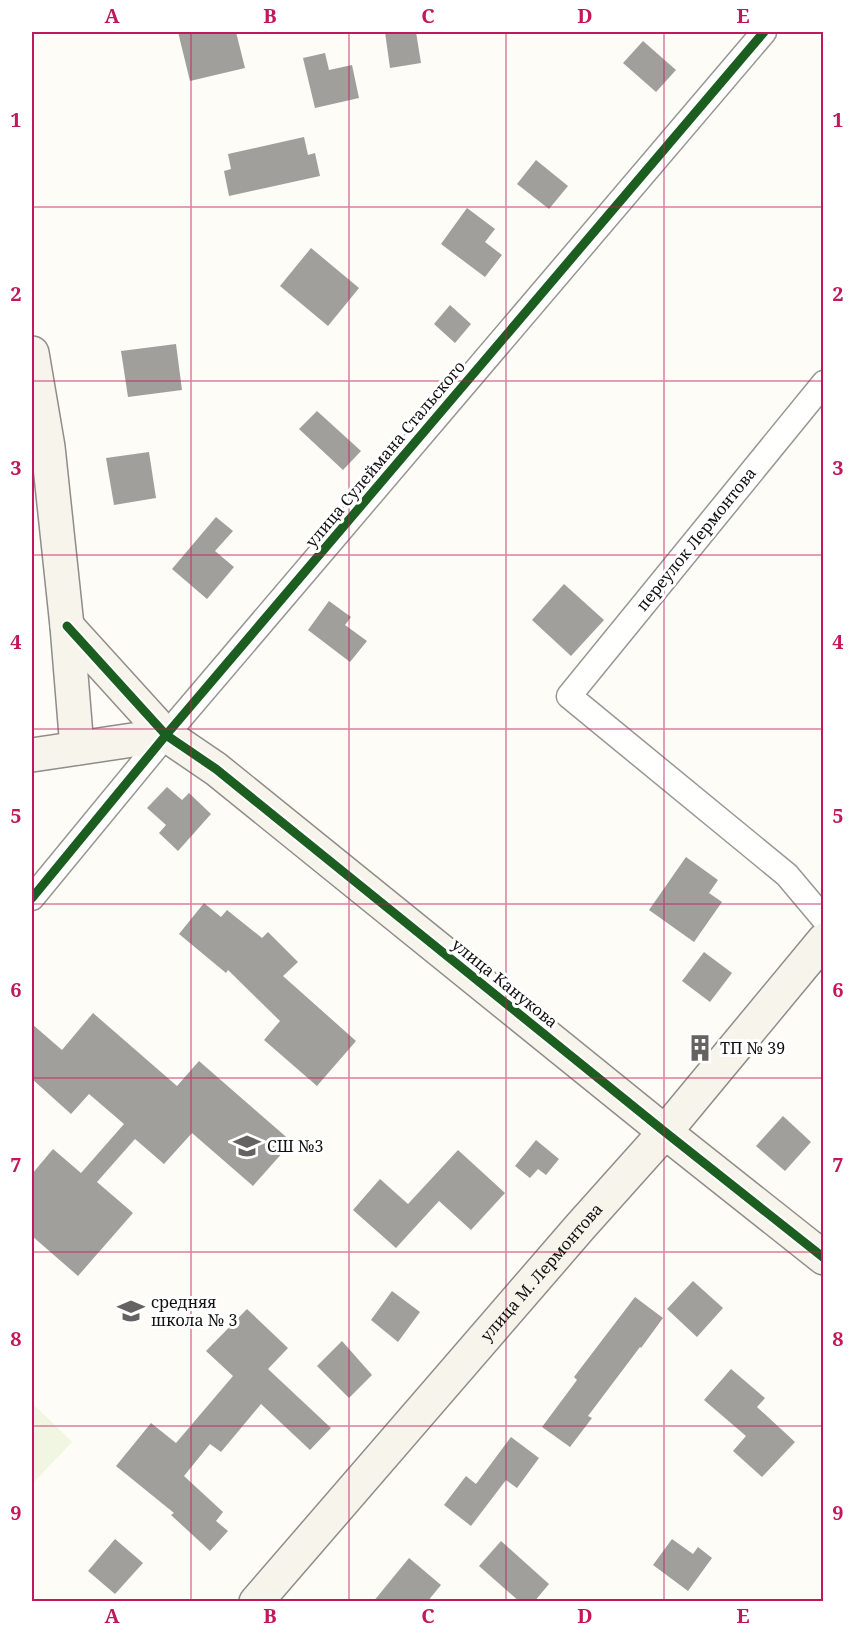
<svg xmlns="http://www.w3.org/2000/svg" width="855" height="1633" font-family="'Noto Serif',serif">
  <style>
    .pitch { fill: #f0f6e1 }
    .building { fill: #a19f9c }
    .lines { fill: none; stroke-linecap: round; stroke-linejoin: round }
    .street-casing { stroke: #979795; stroke-width: 27 }
    .secondary-casing { stroke: #8e8d8b; stroke-width: 36 }
    .street { stroke: #fffffe; stroke-width: 24 }
    .secondary { stroke: #f6f4eb; stroke-width: 33 }
    .cycleway-casing { stroke: #fff; stroke-width: 13 }
    .cycleway { stroke: #1b5e20; stroke-width: 9 }
    .grid { fill: none; stroke: #c2185b; stroke-width: 1.5; stroke-opacity: 0.55 }
    .labels { text-anchor: middle; dominant-baseline: central; stroke-width: 6; stroke-linejoin: round; paint-order: stroke }
    .street-label { font-size: 16px; fill: #111; stroke: #fff }
    .poi-label { font-size: 16px; fill: #111; stroke: #fff; text-anchor: start }
    .neatline { fill: none; stroke: #c2185b; stroke-width: 2 }
    .grid-label { font-size: 20px; text-anchor: middle; font-weight: bold; fill: #c2185b }
  </style>
  <rect width="100%" height="100%" fill="#fdfcf7"/>
  <path class="pitch" d="M32,1403l40,39 -40,42z"/>
  <g class="building">
    <path d="M178,32h58l9,36 -55,13z"/>
    <path d="M385,32h31l5,31 -31,5z"/>
    <path d="M643,41l33,29 -20,22 -33,-29z"/>
    <path d="M325,53l4,17 23,-5 7,33 -44,10 -12,-50z"/>
    <path d="M304,137l4,18 7,-2 5,23 -91,20 -5,-25 7,-2 -3,-15z"/>
    <path d="M536,160l32,26 -19,23 -32,-25z"/>
    <path d="M467,208l28,21 -10,13 17,13 -17,22 -44,-33z"/>
    <path d="M311,248l48,40 -31,38 -48,-40z"/>
    <path d="M450,305l21,19 -16,19 -21,-19z"/>
    <path d="M176,344l6,46 -54,7 -7,-46z"/>
    <path d="M317,411l44,40 -18,19 -44,-41z"/>
    <path d="M149,452l7,46 -42,7 -8,-47z"/>
    <path d="M216,517l17,14 -18,20 19,16 -27,32 -35,-30z"/>
    <path d="M564,584l40,36 -33,36 -39,-36z"/>
    <path d="M329,601l22,16 -6,8 22,16 -17,21 -42,-32z"/>
    <path d="M167,787l15,13 7,-7 22,21 -33,37 -19,-18 7,-8 -19,-17z"/>
    <path d="M686,857l32,23 -9,13 13,9 -28,40 -45,-32z"/>
    <path d="M204,903l17,14 6,-7 35,28 6,-6 30,30 -15,14 73,65 -39,45 -53,-46 16,-19 -52,-51 -2,3 -47,-39z"/>
    <path d="M704,952l28,21 -22,29 -28,-21z"/>
    <path d="M93,1013l84,73 22,-25 93,81 -39,44 -61,-53 -28,31 -29,-25 -38,43 36,31 -55,63 -46,-40v-62l21,-25 28,24 43,-49 -35,-30 -18,20 -39,-35v-55l30,26z"/>
    <path d="M783,1116l28,26 -26,29 -29,-25z"/>
    <path d="M536,1140l23,19 -13,16 -8,-6 -8,9 -15,-12z"/>
    <path d="M458,1150l47,43 -34,37 -32,-29 -43,47 -43,-38 27,-31 28,25z"/>
    <path d="M693,1281l30,27 -26,29 -30,-28z"/>
    <path d="M392,1291l28,21 -22,30 -27,-22z"/>
    <path d="M635,1297l28,21 -22,30 -1,-1 -52,69 4,2 -22,29 -28,-20 35,-47 -3,-3z"/>
    <path d="M247,1309l41,39 -20,21 63,59 -21,22 -49,-46 -40,48 -11,-8 -26,32 39,36 -7,9 12,10 -18,20 -39,-36 3,-2 -58,-47 35,-43 25,20 57,-67 -27,-25z"/>
    <path d="M342,1341l30,34 -23,23 -32,-32z"/>
    <path d="M731,1369l34,29 -8,9 38,35 -33,35 -29,-26 13,-15 -42,-36z"/>
    <path d="M511,1437l28,21 -22,30 -11,-8 -35,46 -27,-21 22,-29 10,8z"/>
    <path d="M115,1539l28,24 -28,31 -27,-23z"/>
    <path d="M672,1539l21,15 5,-7 14,11 -24,33 -35,-26z"/>
    <path d="M501,1541l48,43 -15,18h-14l-41,-36z"/>
    <path d="M409,1558l32,27 -14,17h-54z"/>
  </g>
  <g class="lines">
    <defs>
      <g id="street">
        <path d="M824,383l-255,313 218,179 37,44"/>
        <path d="M32,898l134,-163 598,-703"/>
      </g>
      <g id="secondary">
        <path d="M32,353l16,94 19,179 10,122"/>
        <path d="M67,626l99,109 50,34 449,363 159,126"/>
        <path d="M32,755l134,-20"/>
        <path id="s1" d="M256,1602l324,-375 85,-95 159,-192"/>
      </g>
    </defs>
    <use href="#street" class="street-casing"/>
    <use href="#secondary" class="secondary-casing"/>
    <use href="#street" class="street"/>
    <use href="#secondary" class="secondary"/>
    <defs>
      <g id="cycleway">
        <path d="M67,626l99,109 50,34 449,363 159,126"/>
        <path d="M32,898l134,-163 598,-703"/>
      </g>
    </defs>
    <use href="#cycleway" class="cycleway-casing"/>
    <use href="#cycleway" class="cycleway"/>
  </g>
  <path class="grid" d="M191,32v1570M349,32v1570M506,32v1570M664,32v1570M32,207h792M32,381h792M32,555h792M32,729h792M32,904h792M32,1078h792M32,1252h792M32,1426h792"/>
  <defs>
    <symbol id="building-bare" viewBox="-9 -9 18 18"><path d="M-4-6H4V6H1V3H-1V6H-4ZM-2.5-4.3h1.7v1.8h-1.7ZM.8-4.3h1.7v1.8H.8ZM-2.5-1h1.7V.8h-1.7ZM.8-1h1.7V.8H.8Z" fill="#646362" stroke="#fff" stroke-width="2.5" paint-order="stroke"/></symbol>
    <symbol id="school-bare" viewBox="-9 -9 18 18"><path d="M0-5L7-2L0 1L-7-2ZM-4 1L0 2.5L4 1V4Q0 6-4 4Z" fill="#646362" stroke="#fff" stroke-width="2.5" paint-order="stroke"/></symbol>
  </defs>
  <g fill-rule="evenodd">
    <use href="#building-bare" x="681" y="1029" width="38" height="38"/>
    <use href="#school-bare" x="228" y="1127" width="38" height="38"/>
    <use href="#school-bare" x="112" y="1292" width="38" height="38"/>
  </g>
  <g class="labels">
    <g class="street-label">
      <text transform="translate(385 454) rotate(-50)">улица Сулеймана Стальского</text>
      <text transform="translate(696 539) rotate(-51)">переулок Лермонтова</text>
      <text transform="translate(505 983) rotate(39)">улица Канукова</text>
      <text stroke="none"><textPath href="#s1" startOffset="436">улица М. Лермонтова</textPath></text>
    </g>
    <g class="poi-label">
      <text x="720" y="1048">ТП № 39</text>
      <text x="267" y="1146">СШ №3</text>
      <text x="151" y="1302">средняя<tspan x="151" dy="18">школа № 3</tspan></text>
    </g>
  </g>
  <rect width="855" height="1633" fill="none" stroke="#ffffff" stroke-width="66"/>
  <rect x="33" y="33" width="789" height="1567" class="neatline"/>
  <g class="grid-label">
    <text x="112" y="23">A</text>
    <text x="270" y="23">B</text>
    <text x="428" y="23">C</text>
    <text x="585" y="23">D</text>
    <text x="743" y="23">E</text>
    <text x="16" y="127">1</text>
    <text x="838" y="127">1</text>
    <text x="16" y="301">2</text>
    <text x="838" y="301">2</text>
    <text x="16" y="475">3</text>
    <text x="838" y="475">3</text>
    <text x="16" y="649">4</text>
    <text x="838" y="649">4</text>
    <text x="16" y="823">5</text>
    <text x="838" y="823">5</text>
    <text x="16" y="997">6</text>
    <text x="838" y="997">6</text>
    <text x="16" y="1172">7</text>
    <text x="838" y="1172">7</text>
    <text x="16" y="1346">8</text>
    <text x="838" y="1346">8</text>
    <text x="16" y="1520">9</text>
    <text x="838" y="1520">9</text>
    <text x="112" y="1623">A</text>
    <text x="270" y="1623">B</text>
    <text x="428" y="1623">C</text>
    <text x="585" y="1623">D</text>
    <text x="743" y="1623">E</text>
  </g>
</svg>
